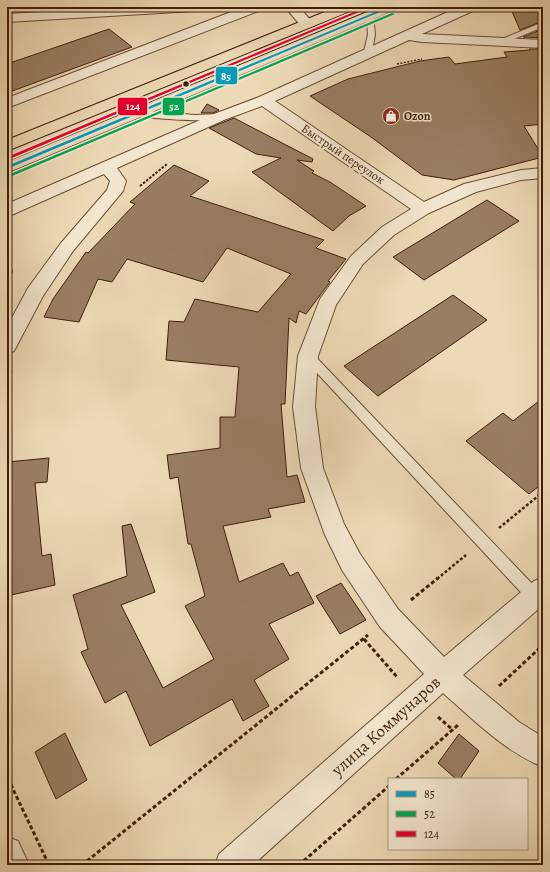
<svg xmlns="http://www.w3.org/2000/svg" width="550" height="872" font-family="Alegreya,serif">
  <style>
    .building { fill: #997f62; stroke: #3f1e09 }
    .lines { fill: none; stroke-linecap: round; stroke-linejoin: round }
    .service-casing { stroke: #6a4d34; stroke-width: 2 }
    .minor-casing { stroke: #6a4d34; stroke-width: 2 }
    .primary-casing { stroke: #3f1e09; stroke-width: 2 }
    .path-far3 { stroke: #3f1e09; stroke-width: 1.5; stroke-dasharray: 2 1.5; stroke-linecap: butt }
    .path-far2 { stroke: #3f1e09; stroke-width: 2; stroke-dasharray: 2.5 1.5; stroke-linecap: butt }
    .path-far1 { stroke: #3f1e09; stroke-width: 2.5; stroke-dasharray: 3 2; stroke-linecap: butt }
    .path { stroke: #3f1e09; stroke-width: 3; stroke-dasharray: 4 2.5; stroke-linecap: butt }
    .service { fill: #f3e6cf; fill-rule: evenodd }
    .minor { fill: #f3e6cf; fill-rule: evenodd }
    .primary { fill: #edd9b5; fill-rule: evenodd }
    .bus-1-casing { stroke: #f3e6cf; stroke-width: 3 }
    .bus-2-casing { stroke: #f3e6cf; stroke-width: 3 }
    .bus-3-casing { stroke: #f3e6cf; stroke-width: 3 }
    .bus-1 { fill: #069bba; fill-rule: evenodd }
    .bus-2 { fill: #00a651; fill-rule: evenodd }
    .bus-3 { fill: #e4002b; fill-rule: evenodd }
    .bus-dot { fill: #3f1e09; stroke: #f3e6cf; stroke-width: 1.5 }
    .labels { text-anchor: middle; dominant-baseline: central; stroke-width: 3; stroke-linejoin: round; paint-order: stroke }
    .far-poi-label { font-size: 12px; font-weight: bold; fill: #3f1e09; stroke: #f3e6cf; text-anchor: start }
    .far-street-label { font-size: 12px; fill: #3f1e09; stroke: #f3e6cf }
    .near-street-label { font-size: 17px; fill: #3f1e09; stroke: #f3e6cf }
    .line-badge { stroke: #f3e6cf; stroke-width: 1.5 }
    .badge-label { font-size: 11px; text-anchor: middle; font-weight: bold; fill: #fff }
  </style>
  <rect width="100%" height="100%" fill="#edd9b5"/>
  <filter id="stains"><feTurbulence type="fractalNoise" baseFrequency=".005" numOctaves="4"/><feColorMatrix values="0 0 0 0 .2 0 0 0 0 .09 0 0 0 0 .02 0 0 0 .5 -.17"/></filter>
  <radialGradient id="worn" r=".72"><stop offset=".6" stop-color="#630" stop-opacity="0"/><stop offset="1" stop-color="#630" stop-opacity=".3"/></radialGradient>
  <g class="building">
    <path d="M510,7h33v14l-23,9z"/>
    <path d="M109,29l23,18 -125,46v-29z"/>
    <path d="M543,29v9l-20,-1z"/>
    <path d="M529,49h14v75l-19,2 19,31 -89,23 -32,-5 -51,-38 -61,-41 38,-17 72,-18 29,-4 6,7 52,-7 -3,-5 26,-2z"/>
    <path d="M207,104l12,6 -6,3h-12z"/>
    <path d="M234,118l79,41 -1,3 -15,-2 17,11 -2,2 18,9 36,24 -17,10 -16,15 -81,-59 29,-14 -25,-4 -47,-26z"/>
    <path d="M174,165l35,16 -19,15 134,44 -8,8 30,11 -18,22 2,1 -24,32 -7,-3 -3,12 -7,-5 -4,86h-4l6,73 10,-2 8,27 -37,7 3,8 -48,9 16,56 44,-19 7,13 8,-4 16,31 -45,21 20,35 -35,21 15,26 -26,15 -11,-22 -82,47 -24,-55 -21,12 -24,-51 7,-3 -15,-54 54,-19 -5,-50 9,-2 24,68 -34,13 42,83 51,-29 -29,-53 20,-10 -14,-52h-3l-10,-67 -8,2 -3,-24 53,-7v-31h15l4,-50 -73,-7 3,-39 15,1 11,-23 63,13 33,-38 -64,-26 -24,34 -76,-23 -15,23 -14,-3 -19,43 -35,-5 9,-18 33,-47 2,1 47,-49 -5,-2z"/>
    <path d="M487,200l32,21 -95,59 -31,-23z"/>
    <path d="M453,295l34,25 -109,76 -34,-30z"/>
    <path d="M543,398v85l-14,11 -63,-53 37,-28 10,8z"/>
    <path d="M49,458l-2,24 -12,1 7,73 9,-2 4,31 -48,11v-134z"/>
    <path d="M341,583l25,37 -26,14 -24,-38z"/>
    <path d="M65,733l22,47 -31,19 -21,-47z"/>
    <path d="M459,734l20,17 -19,28h-4l-18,-16z"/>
  </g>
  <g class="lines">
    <defs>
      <g id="service">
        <path d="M366,13h6l1,2 2,19 -3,18 -4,2 -4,-2 4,-18z"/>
        <path d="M543,22v5l-41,17h-3l-4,-2z"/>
        <path d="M136,110l59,5 24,-1 4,3c-7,7 -77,1 -90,-2l-1,-2 1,-2z"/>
        <path d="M7,266l4,1 1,5 -5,4z"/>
        <path d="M308,352l4,1 227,238 2,5 -2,5 -5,2 -5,-2 -225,-242 -2,-3 2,-3z"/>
      </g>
      <g id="minor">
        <path d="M128,7h74l-2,3 -5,1 -188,11v-8z"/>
        <path d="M244,7h19l-2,3 -254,98v-10z"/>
        <path d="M285,7h14l14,16 -2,3h-10z"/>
        <path d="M459,7h18l-2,3 -53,24 121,6v8l-121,-6 -13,-2 -134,61 149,101 40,-18 57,-14 22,-2v10l-22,2 -45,12 -47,21 -35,22 -31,29 -27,41 -18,51 -3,51 8,61 21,56 16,30 38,55 46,48 90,-76 9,-4v28l-80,70 56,47 24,15v30c-39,-16 -69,-47 -100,-74l-190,172h-38l4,-11 205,-180 -44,-47 -38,-57 -17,-35 -24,-67 -8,-61 5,-51 22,-57 31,-43 31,-29 29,-18 -149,-103 -38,14 -107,48 9,13 -3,10 -50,60 -30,45 -29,55 -7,3v-27l21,-39 33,-45 46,-53 3,-9 -6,-7 -97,43v-13l207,-90 45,-17z"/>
        <path d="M7,837l11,4 11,24h-22z"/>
      </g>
      <g id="primary">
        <path d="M337,7h18l-2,3 -346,141v-11z"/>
        <path d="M379,7h18l-2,3 -388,163v-11z"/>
      </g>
    </defs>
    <use href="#service" class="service-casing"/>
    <use href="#minor" class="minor-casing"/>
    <use href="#primary" class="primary-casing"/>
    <path class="path-far3" d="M397,64l25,-5"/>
    <path class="path-far2" d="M140,186l27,-22"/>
    <g class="path-far1">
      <path d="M7,383l5,-14"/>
      <path d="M499,528l44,-36"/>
      <path d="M437,579l29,-24"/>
    </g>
    <g class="path">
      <path d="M411,600l27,-22"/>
      <path d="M364,639l33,38"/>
      <path d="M499,686l44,-41"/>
      <path d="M438,717l15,13"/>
      <path d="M7,772l5,15 37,78"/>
      <path d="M396,779l62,-54"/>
      <path d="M82,865l286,-230"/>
      <path d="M299,865l90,-79"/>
    </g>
    <use href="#service" class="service"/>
    <use href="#minor" class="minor"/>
    <use href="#primary" class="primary"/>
    <defs>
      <path id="bus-1" d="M387,7h5l-385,162v-3z"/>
      <path id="bus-2" d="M392,13l3,1 -383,162h-2l-2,-1z"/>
      <path id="bus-3" d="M366,7h5l-364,153v-3z"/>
    </defs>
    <use href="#bus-1" class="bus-1-casing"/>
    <use href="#bus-2" class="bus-2-casing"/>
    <use href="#bus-3" class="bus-3-casing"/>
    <use href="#bus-1" class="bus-1"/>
    <use href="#bus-2" class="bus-2"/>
    <use href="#bus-3" class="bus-3"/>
  </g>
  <defs>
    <symbol id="shop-disc" viewBox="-11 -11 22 22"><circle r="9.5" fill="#8f2418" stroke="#f3e6cf"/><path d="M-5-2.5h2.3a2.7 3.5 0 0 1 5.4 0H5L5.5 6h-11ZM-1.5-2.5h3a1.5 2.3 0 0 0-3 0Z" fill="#fff"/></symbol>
  </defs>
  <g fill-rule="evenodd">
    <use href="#shop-disc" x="381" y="106" width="20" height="20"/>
  </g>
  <circle class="bus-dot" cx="186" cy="84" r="3.5"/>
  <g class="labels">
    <g class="far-poi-label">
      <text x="404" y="116">Ozon</text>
    </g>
    <g class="far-street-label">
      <text transform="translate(343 154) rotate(34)">Быстрый переулок</text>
    </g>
    <g class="near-street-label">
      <text transform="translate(386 726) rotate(-42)">улица Коммунаров</text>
    </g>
  </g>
  <g class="line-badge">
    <rect x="215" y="66" width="23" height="19" rx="4" fill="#069bba"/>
    <rect x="162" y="97" width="23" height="19" rx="4" fill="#00a651"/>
    <rect x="117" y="97" width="31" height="19" rx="4" fill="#e4002b"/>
  </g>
  <g class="badge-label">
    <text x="226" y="80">85</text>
    <text x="174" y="110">52</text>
    <text x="133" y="110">124</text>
  </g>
  <rect width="550" height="872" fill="none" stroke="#edd9b5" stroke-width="24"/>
  <rect x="8" y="8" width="534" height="856" fill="none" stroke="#3f1e09" stroke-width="2"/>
  <rect x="12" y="12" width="526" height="848" fill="none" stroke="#3f1e09"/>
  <rect x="388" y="778" width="140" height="72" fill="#f3e6cf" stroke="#ab9680"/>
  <rect x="396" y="791" width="20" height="6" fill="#069bba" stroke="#ab9680"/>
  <text x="424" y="798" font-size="12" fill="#3f1e09">85</text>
  <rect x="396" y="811" width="20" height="6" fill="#00a651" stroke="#ab9680"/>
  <text x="424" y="818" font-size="12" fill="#3f1e09">52</text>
  <rect x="396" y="831" width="20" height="6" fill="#e4002b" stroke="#ab9680"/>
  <text x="424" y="838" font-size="12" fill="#3f1e09">124</text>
  <rect width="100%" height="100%" filter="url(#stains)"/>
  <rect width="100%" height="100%" fill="url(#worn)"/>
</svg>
